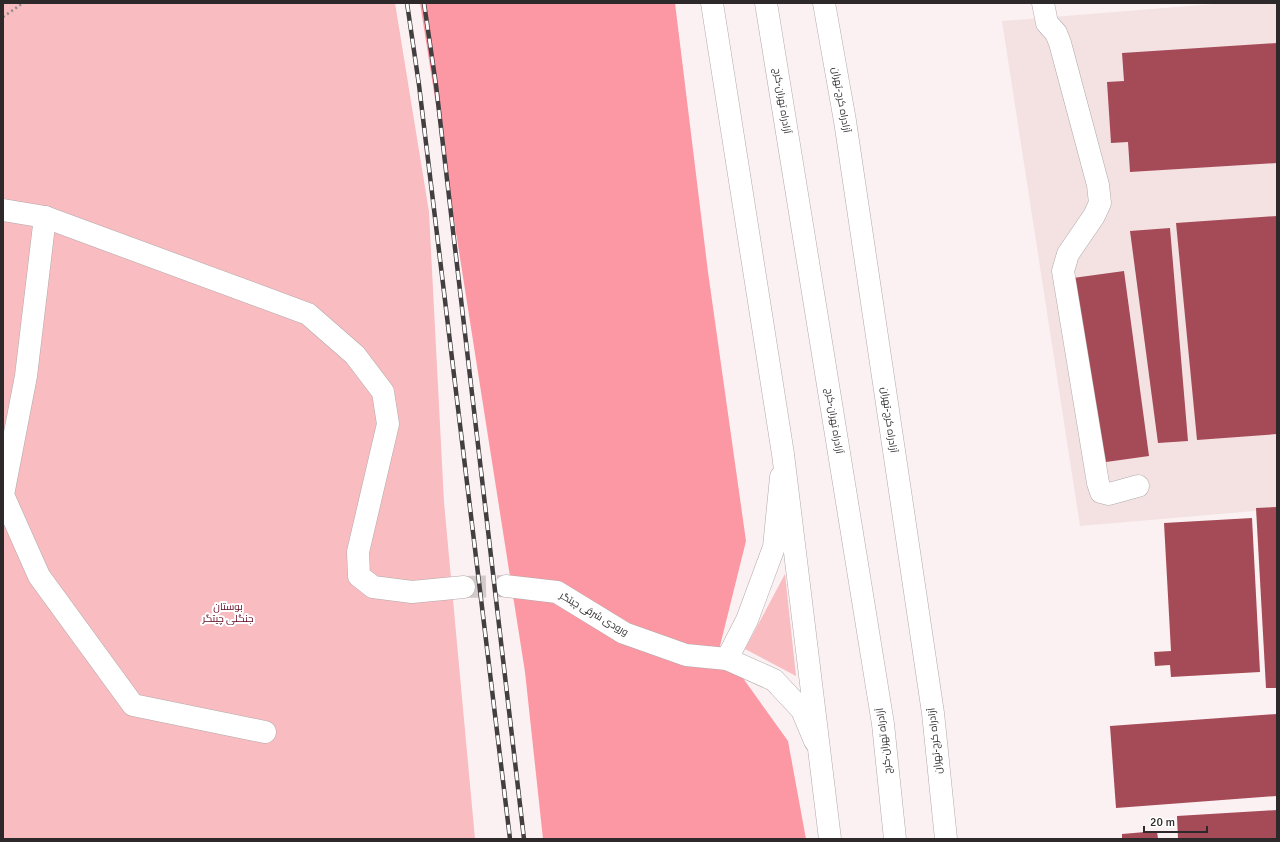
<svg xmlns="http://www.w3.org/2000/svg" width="1280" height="842" font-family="Signika,Cairo,sans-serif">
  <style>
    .built { fill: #f4e2e3 }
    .green { fill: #f8bcc1 }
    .forest { fill: #fb98a3 }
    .building { fill: #a54a57 }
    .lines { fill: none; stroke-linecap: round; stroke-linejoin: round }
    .minor-tunnel { stroke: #d2c9ca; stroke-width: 22; stroke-dasharray: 22 11; stroke-linecap: butt }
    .minor-casing { stroke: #b2a9a9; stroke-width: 23 }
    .highway-casing { stroke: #b2a9a9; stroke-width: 23 }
    .path { stroke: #8f898a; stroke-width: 2.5; stroke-dasharray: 2 3; stroke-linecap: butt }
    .minor { stroke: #fff; stroke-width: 22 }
    .highway { stroke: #fff; stroke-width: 22 }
    .rail-casing { stroke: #433f40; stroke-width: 4.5 }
    .rail { stroke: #fff; stroke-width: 3; stroke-dasharray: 9; stroke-linecap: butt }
    .labels { text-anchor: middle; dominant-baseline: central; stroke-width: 4; stroke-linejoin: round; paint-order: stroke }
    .street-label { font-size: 10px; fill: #2d292a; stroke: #fff }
    .park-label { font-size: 10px; fill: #60061f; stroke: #fff }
  </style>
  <rect width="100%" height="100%" fill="#fbf1f2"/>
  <path class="built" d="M1226,3h51v506l-197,17 -78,-505z"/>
  <g class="green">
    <path d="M3,3h392l34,209 15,290 31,337h-472z"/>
    <path d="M785,574l11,102 -51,-27z"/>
  </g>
  <path class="forest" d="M420,3h255l33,269 38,269 -26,105 68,95 18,98h-263l-18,-167z"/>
  <g class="building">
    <path d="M1277,43v120l-147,9 -2,-30 -17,1 -4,-61 17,-1 -2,-28z"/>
    <path d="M1277,216v218l-80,6 -21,-217z"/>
    <path d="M1170,228l18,213 -30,2 -28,-212z"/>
    <path d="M1124,271l25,185 -50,7 -26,-185z"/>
    <path d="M1277,507v181h-11l-10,-180z"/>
    <path d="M1252,518l8,154 -89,5 -1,-12 -15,1 -1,-14 17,-1 -7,-128z"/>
    <path d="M1277,714v82l-161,12 -6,-82z"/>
    <path d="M1277,810v29h-99l-1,-23z"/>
    <path d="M1157,831l1,8h-36v-5z"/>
  </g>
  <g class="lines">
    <path class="minor-tunnel" d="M464,587l42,-1"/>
    <defs>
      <g id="minor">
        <path d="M1043,3l4,20 9,10 4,10 38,142 2,18 -6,13 -26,38 -5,17 35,212 3,9 8,2 29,-8"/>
        <path d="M3,210l42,7 263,97 47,41 28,37 5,32 -30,128 1,24 14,11 39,5 52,-5"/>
        <path d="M45,217l-19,159 -23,119 36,81 94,129 132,27"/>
        <path d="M506,586l51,6 67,41 62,22 41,4 47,21 28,30 13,31"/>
        <path d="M727,659l20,-39 27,-73 7,-70"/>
      </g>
      <g id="highway">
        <path d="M712,3l71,451 47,385"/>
        <path d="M766,3l117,721 12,115"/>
        <path d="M824,3l21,118 88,592 13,126"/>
      </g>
    </defs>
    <use href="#minor" class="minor-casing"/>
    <use href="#highway" class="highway-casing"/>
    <path class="path" d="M3,17l20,-14"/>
    <use href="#minor" class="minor"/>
    <use href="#highway" class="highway"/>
    <defs>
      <g id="rail">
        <path d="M407,3l12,82 91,754"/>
        <path d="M424,3l12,82 88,754"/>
      </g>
    </defs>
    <use href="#rail" class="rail-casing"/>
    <use href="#rail" class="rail"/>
  </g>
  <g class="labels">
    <g class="street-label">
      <text transform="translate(841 100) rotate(80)">آزادراه کرج-تهران</text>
      <text transform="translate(782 101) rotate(81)">آزادراه تهران-کرج</text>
      <text transform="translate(889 420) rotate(82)">آزادراه کرج-تهران</text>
      <text transform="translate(834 421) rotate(81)">آزادراه تهران-کرج</text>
      <text transform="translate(594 614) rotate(30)">ورودی شرقی چیتگر</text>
      <text transform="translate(884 741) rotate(-97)">آزادراه تهران-کرج</text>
      <text transform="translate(935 741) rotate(-96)">آزادراه کرج-تهران</text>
    </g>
    <g class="park-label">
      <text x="228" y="607">بوستان<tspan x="228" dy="12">جنگلی چیتگر</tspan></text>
    </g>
  </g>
  <rect width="1280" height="842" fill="none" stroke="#2d292a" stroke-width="8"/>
  <path d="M1144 826v6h63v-6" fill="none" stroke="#2d292a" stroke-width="2"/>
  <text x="1150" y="826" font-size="12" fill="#2d292a" stroke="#ffffff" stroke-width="3" paint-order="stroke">20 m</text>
</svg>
